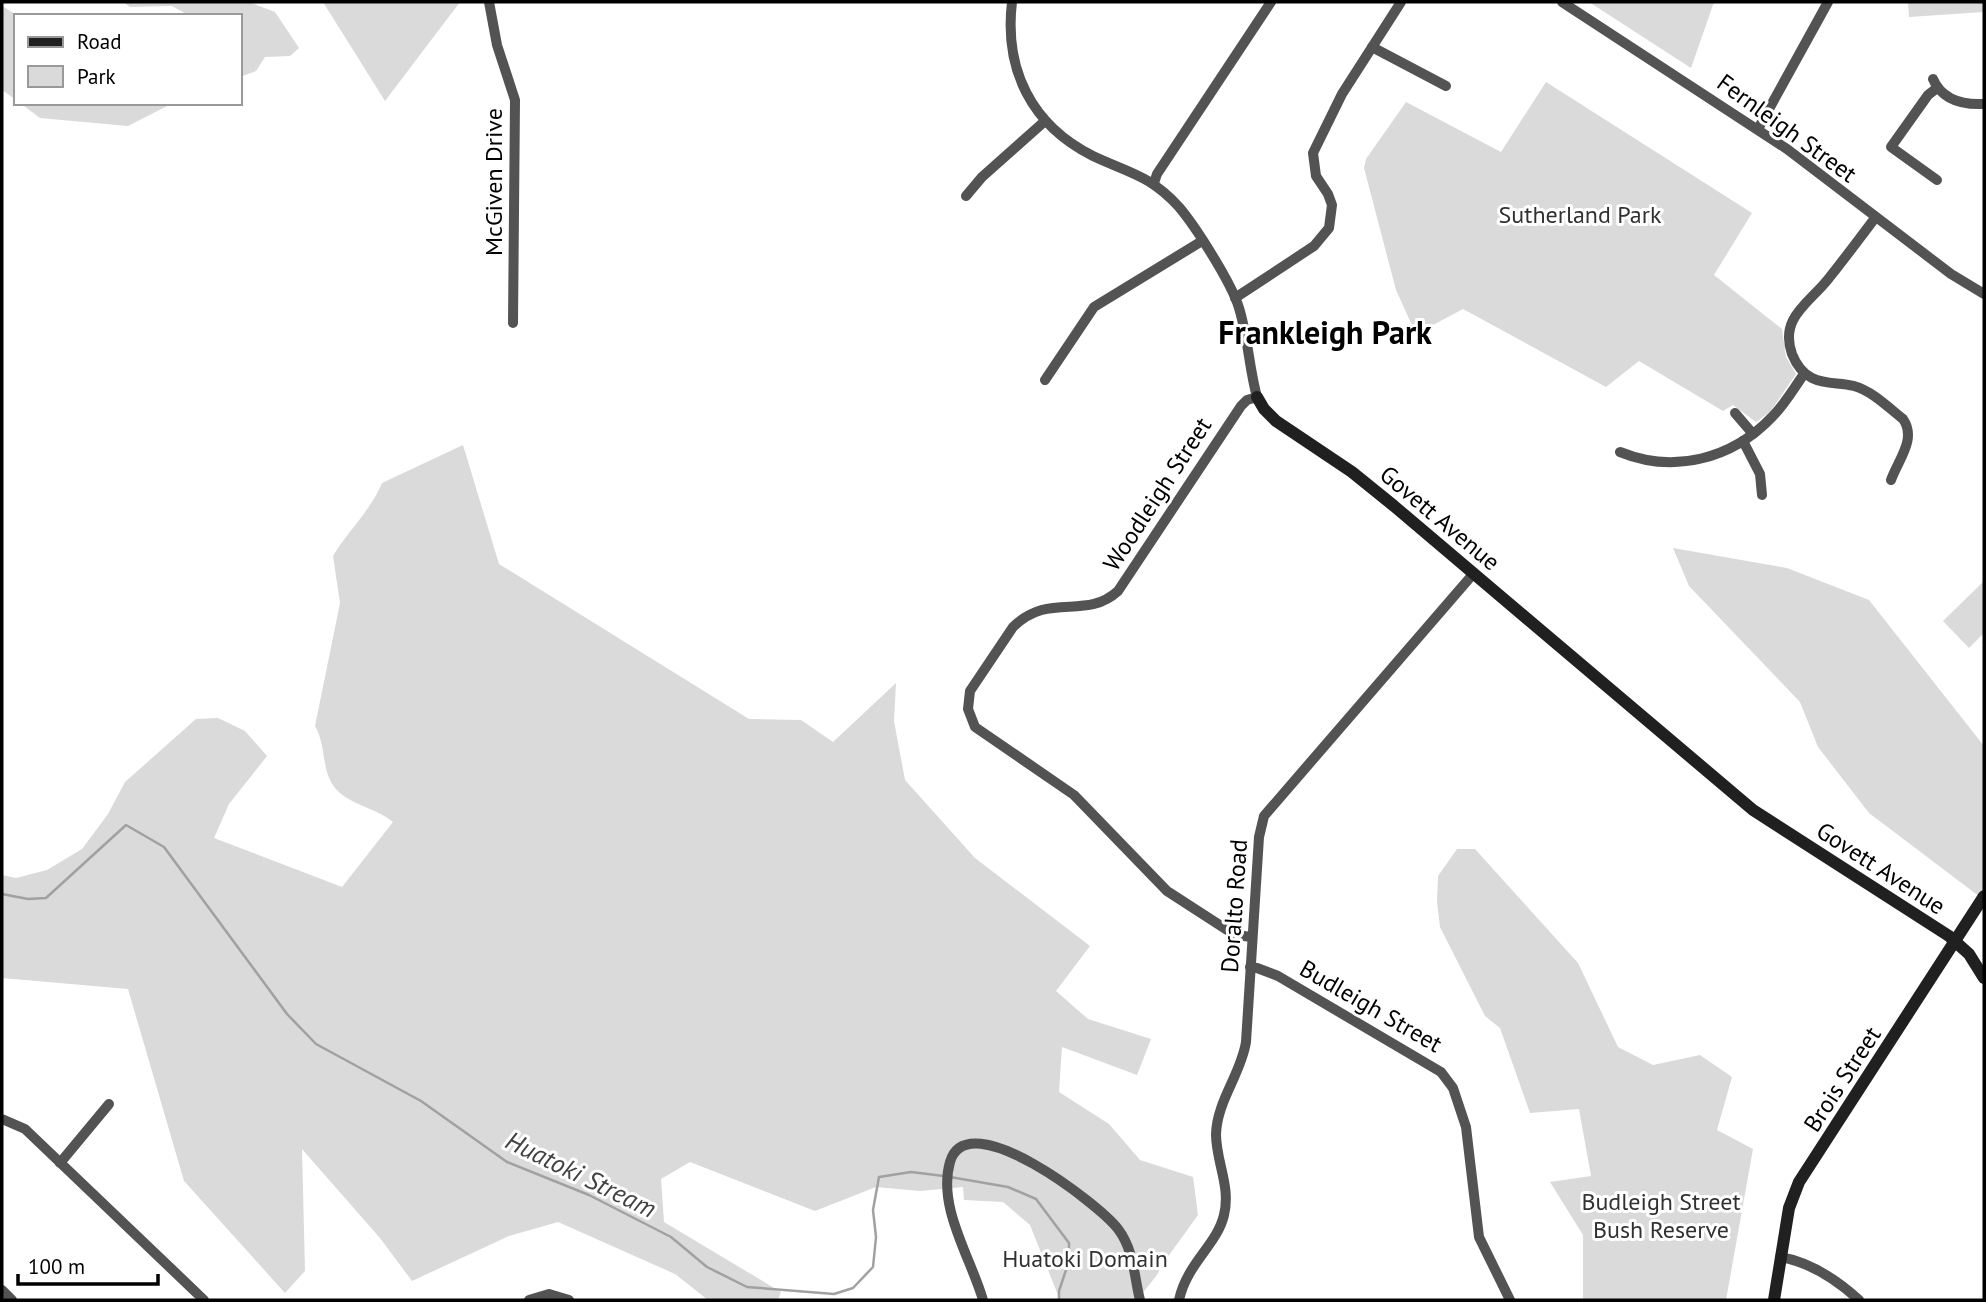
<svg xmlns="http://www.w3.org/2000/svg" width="1986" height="1302" font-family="'PT Sans',sans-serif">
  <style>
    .green { fill: #dadada }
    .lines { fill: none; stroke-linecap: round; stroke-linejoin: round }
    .stream { stroke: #a1a1a1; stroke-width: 2.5 }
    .street { stroke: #535353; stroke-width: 10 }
    .secondary { stroke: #202020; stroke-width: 12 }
    .labels { text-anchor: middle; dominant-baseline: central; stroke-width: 6; stroke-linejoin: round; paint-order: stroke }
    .street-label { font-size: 24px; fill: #000; stroke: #fff }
    .park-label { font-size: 24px; fill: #313131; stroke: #fff }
    .water-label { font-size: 26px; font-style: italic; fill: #424242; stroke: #fff }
    .district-label { font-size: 32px; font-weight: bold; fill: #000; stroke: #fff }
  </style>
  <rect width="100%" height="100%" fill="#fff"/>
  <g class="green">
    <path d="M123,2h126l26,10 24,36 -9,8 -25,1 -9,14 -16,6v-61h-50l-18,-10 -42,1z"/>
    <path d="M323,2h137l-75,99z"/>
    <path d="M1589,2h125l-23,66z"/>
    <path d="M1908,2h76v10l-75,5z"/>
    <path d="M4,7l14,9h-2v84l-14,-10v-75z"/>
    <path d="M1546,82l206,131 -38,62 68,54 4,28 10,17 -26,38 -14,10 -23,-17 -10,6 -84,-50 -33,26 -143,-78 -47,25 -20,-44 -32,-122 2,-9 40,-57 95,50z"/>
    <path d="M20,103h153l-45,23 -88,-8z"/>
    <path d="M463,445l36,119 250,155 52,1 32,22 63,-59 -2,38 11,59 70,78 115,88 -34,45 32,28 63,20 -14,36 -75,-28 -3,45 50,32 31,36 53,17 5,38 -36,50 -5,10 -20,25h-77l-30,-75 -27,-23 -39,-2 -1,-13 -43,4 -44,-4 -61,24 -125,-49 -29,17 3,43 117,70 -3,8h-70l-33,-26 -117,-52 -49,14 -97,45 -32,-43 -78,-89 3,122 -20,22 -101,-112 -56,-192 -126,-11v-103l14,3 31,-8 35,-21 26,-35 17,-32 71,-63 22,-1 27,13 22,25 -38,48 -15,34 128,49 51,-65c-19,-16 -52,-18 -63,-42 -8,-17 -5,-37 -15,-54l25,-123 -7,-47c15,-25 38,-46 49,-73z"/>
    <path d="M1673,548l114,20 82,32 115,146v154l-115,-87 -51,-66 -18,-45 -111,-116z"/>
    <path d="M1984,581v52l-15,15 -26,-27z"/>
    <path d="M1457,849h18l103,114 40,84 35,18 47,-10 32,22 -15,53 36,19 -27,151h-143v-65l-33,-53 41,-6 -12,-67 -49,4 -30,-85 -15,-12 -45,-89 -3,-25 1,-26z"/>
  </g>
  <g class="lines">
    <g class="stream">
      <path d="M2,894l26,5 18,-1 80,-73 38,22 123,167 29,30 105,57 86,61 82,33 82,42 36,30 40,20 87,7 19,-6 20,-21 3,-30 -3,-27 6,-33 32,-5 33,4"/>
      <path d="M950,1177l58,10 28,12 33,44v18l-10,30v9"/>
    </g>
    <g class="street">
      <path d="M489,2l8,43 18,55 -2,223"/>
      <path d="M1012,2c-8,67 19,123 81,154 36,17 57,19 86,51 17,20 53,77 60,101 9,29 10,60 18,89l-10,3 -6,6 -123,185c-33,30 -68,0 -105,36l-43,64 -2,18 7,18 99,68 93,96 68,44 17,2"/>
      <path d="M1562,2l225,147 164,125 33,20"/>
      <path d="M1372,47l74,39"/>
      <path d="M1933,79c9,21 30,26 51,25"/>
      <path d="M1758,129l70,-127"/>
      <path d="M1937,180l-46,-33 37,-52 9,-7"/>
      <path d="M1154,183l3,-9 114,-172"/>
      <path d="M966,196l16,-19 63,-56"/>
      <path d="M1875,218c-15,20 -30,40 -46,60 -19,25 -50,39 -37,76 4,10 10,19 20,24 14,7 28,4 42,8 18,5 34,21 49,33 14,20 -5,41 -12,61"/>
      <path d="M1235,298l79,-52 15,-18 3,-23 -4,-11 -12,-18 -3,-23 29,-59 59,-92"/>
      <path d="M1045,380l49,-73 108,-66"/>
      <path d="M1735,413l18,21"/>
      <path d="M1743,441l17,33 2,21"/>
      <path d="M1620,452c54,22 112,7 152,-35 13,-13 22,-29 32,-43"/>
      <path d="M1250,967l7,1 21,8 163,96 12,16 13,39 13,110 31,63"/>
      <path d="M2,1119l23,10 179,171"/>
      <path d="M60,1163l49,-59"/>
      <path d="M1780,1257c30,5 57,23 79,43"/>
      <path d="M2,1290l10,10"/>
      <path d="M529,1300l20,-6 20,6"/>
      <path d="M983,1300c-12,-42 -46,-93 -33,-138 17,-60 150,43 168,67 16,21 16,47 22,71"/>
      <path d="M1179,1300c8,-37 38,-55 45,-85 7,-29 -8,-53 -8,-81 1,-33 25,-60 30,-92l13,-205 5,-21 210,-243"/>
    </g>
    <g class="secondary">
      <path d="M1257,397l7,12 12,12 76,51 42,34 359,304 196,126 20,18 15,24"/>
      <path d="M1774,1300l15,-92 10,-26 185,-286"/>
    </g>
  </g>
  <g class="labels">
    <g class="street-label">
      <text transform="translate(1787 128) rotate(36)">Fernleigh Street</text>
      <text transform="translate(493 182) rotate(-90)">McGiven Drive</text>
      <text transform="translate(1157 494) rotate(-57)">Woodleigh Street</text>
      <text transform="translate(1440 518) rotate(40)">Govett Avenue</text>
      <text transform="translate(1881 868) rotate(33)">Govett Avenue</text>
      <text transform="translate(1234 906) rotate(-86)">Doralto Road</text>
      <text transform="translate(1371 1006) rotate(30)">Budleigh Street</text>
      <text transform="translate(1842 1079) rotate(-57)">Brois Street</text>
    </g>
    <g class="park-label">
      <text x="1580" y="214">Sutherland Park</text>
      <text x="1661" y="1201">Budleigh Street<tspan x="1661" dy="28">Bush Reserve</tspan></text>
      <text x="1085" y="1258">Huatoki Domain</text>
    </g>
    <g class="water-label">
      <text transform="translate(581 1174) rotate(26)">Huatoki Stream</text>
    </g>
    <g class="district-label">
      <text x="1325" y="332">Frankleigh Park</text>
    </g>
  </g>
  <rect width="1986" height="1302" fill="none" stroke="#000000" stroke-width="7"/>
  <rect x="14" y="14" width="228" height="91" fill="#ffffff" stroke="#999999" stroke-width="2"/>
  <rect x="28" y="37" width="35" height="10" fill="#202020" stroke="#999999" stroke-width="2"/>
  <text x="77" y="49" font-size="21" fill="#000000">Road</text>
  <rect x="28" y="66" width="35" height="21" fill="#dadada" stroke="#999999" stroke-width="2"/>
  <text x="77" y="84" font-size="21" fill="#000000">Park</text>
  <path d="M18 1274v10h140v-10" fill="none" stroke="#000000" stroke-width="3.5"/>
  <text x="28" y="1274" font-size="21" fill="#000000" stroke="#ffffff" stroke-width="5" paint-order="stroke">100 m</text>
</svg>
